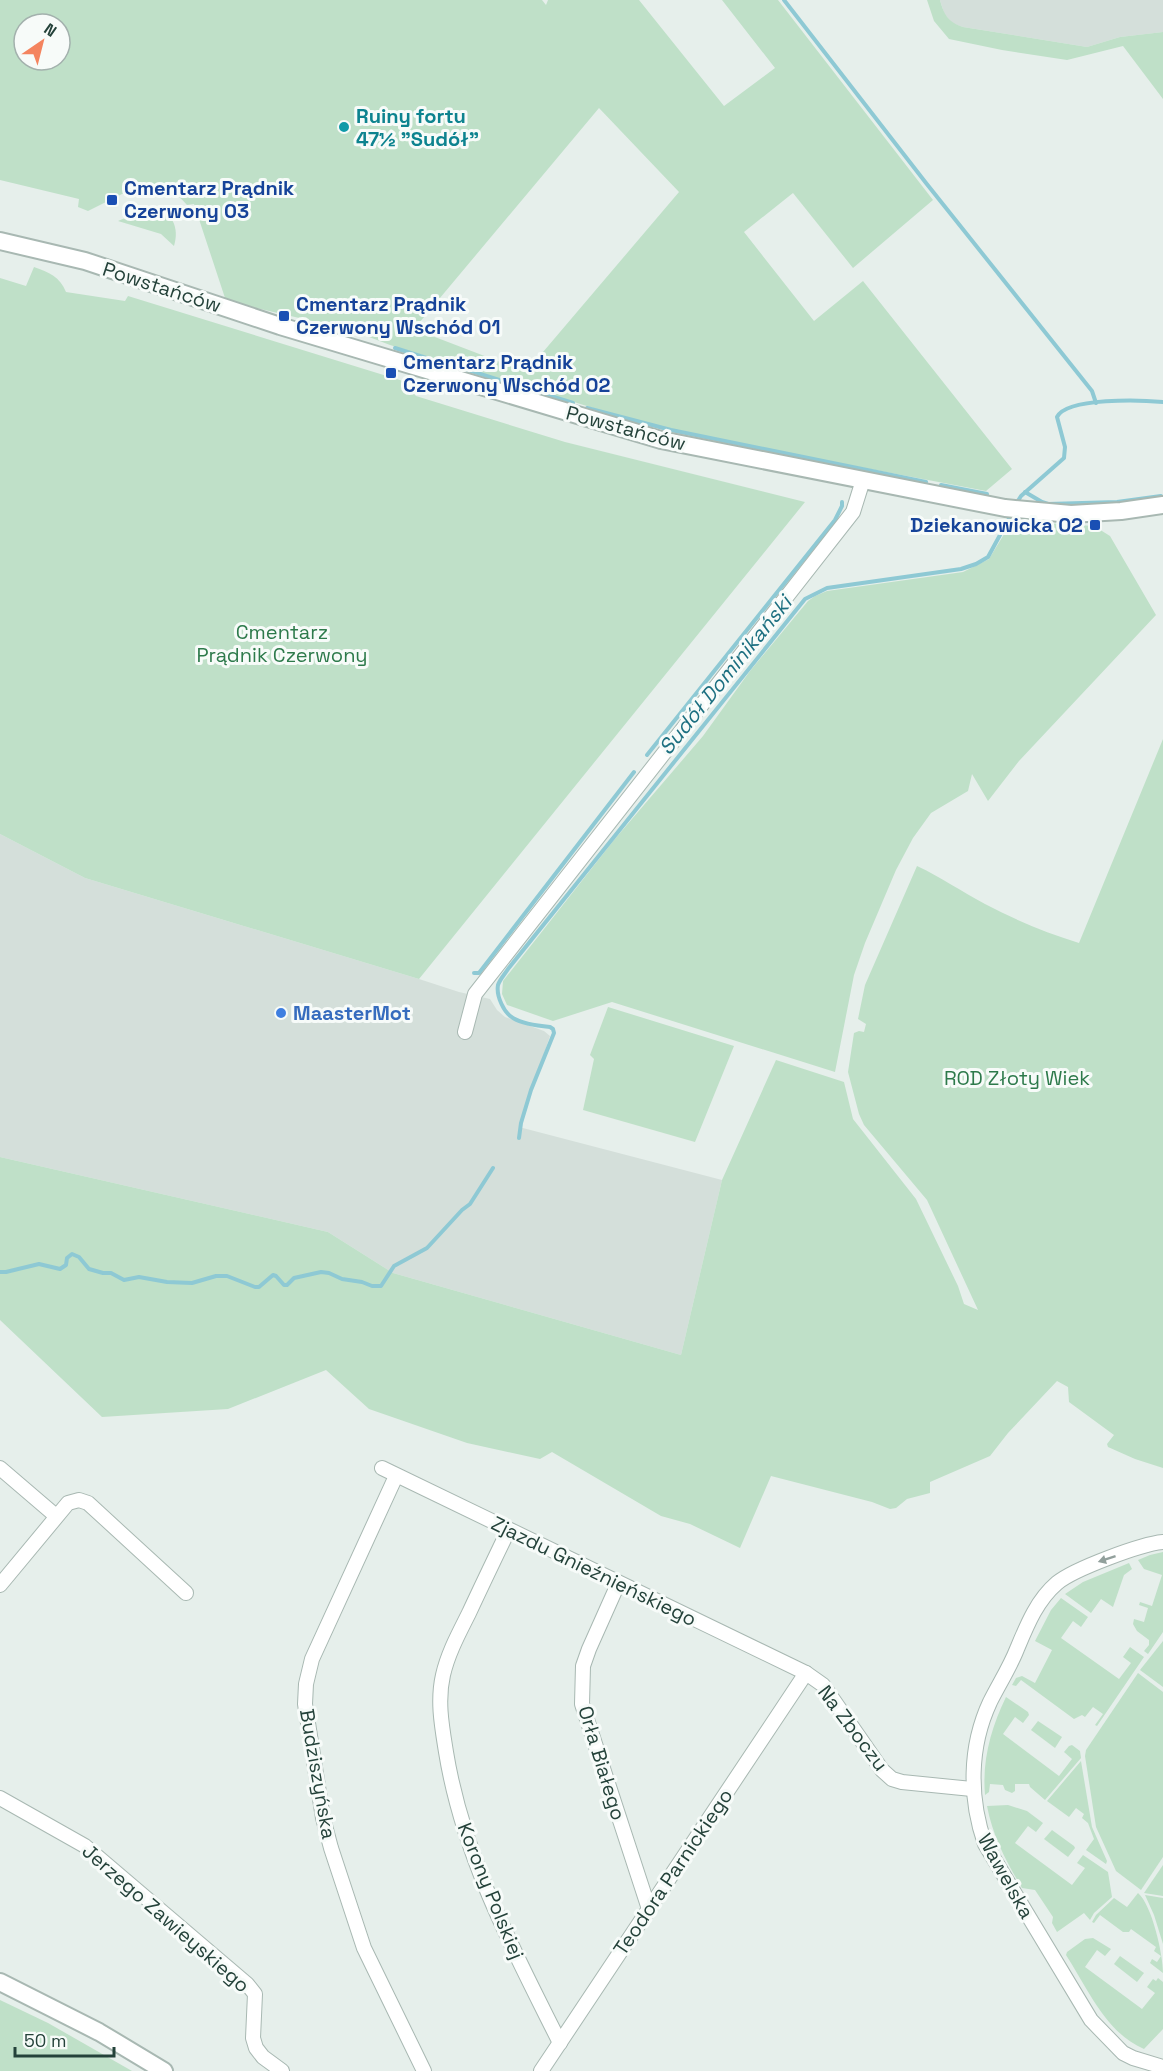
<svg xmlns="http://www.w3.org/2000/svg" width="1163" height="2071" font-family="'Space Grotesk',sans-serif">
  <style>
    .built { fill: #d4dfda }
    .green { fill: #bfe0c8; fill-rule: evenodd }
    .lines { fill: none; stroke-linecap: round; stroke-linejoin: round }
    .stream { stroke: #8ec9d4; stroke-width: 4 }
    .minor-casing { stroke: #a8b8b2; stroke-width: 16 }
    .tertiary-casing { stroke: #a8b8b2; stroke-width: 20 }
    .minor { stroke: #fff; stroke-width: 14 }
    .tertiary { stroke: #fff; stroke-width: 16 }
    .oneway { fill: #92a09c }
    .culture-dot { fill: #0f9aa8; stroke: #f7fbf9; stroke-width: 2 }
    .transit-dot { fill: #1a4fb4; stroke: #f7fbf9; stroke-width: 2 }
    .shop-dot { fill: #3f7fe0; stroke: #f7fbf9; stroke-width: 2 }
    .labels { text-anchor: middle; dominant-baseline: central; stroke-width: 6; stroke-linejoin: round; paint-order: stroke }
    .culture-label { font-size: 20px; font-weight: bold; fill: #0d838f; stroke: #f7fbf9; text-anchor: start }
    .transit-label { font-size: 20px; font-weight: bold; fill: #164399; stroke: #f7fbf9; text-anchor: start }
    .street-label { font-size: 20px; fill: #24423a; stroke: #f7fbf9 }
    .park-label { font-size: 20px; fill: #2d7a4b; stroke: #f7fbf9 }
    .shop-label { font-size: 20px; font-weight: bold; fill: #366cbe; stroke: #f7fbf9; text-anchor: start }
    .water-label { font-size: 21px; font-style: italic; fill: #1c6f80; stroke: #f7fbf9 }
  </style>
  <rect width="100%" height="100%" fill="#e6efeb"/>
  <g class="built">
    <path d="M940,0h223v32l-43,5 -33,10 -124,-20 -12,-4 -7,-10z"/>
    <path d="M0,834l85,44 334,101 40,13 31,7 7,11 8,7 39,14 6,5 -31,91 203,53 -41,175 -288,-82 -65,-41 -328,-75z"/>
  </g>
  <g class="green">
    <path d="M0,0h542l4,5 2,-5h91l85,106 51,-38 -53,-68h56l155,200 -80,68 -60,-75 -49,39 70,89 49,-40 149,188 -26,22 -322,-61 -274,-85 -39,-15 -125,-29 -32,-97 -7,1c-11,-13 -21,-17 -37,-21l-10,7 -2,-5 -50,25 -10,-4 1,-8 -79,-19zM24,24h36v36h-36zM599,108l80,84 -153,180 -112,-43z"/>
    <path d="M927,0h13c4,15 8,22 23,27l124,20 33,-10 43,-5v67l-40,-53 -56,14 -65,-10 -53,-11 -15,-18z"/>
    <path d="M153,209c19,1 27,19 21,37l-13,-12 -43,-13 21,-9z"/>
    <path d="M34,267c15,5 26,10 32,25l59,9 3,-5 275,85 13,15 149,46 240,60 -386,477 -334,-101 -85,-44v-556l26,8z"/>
    <path d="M1012,521l82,5 16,10 46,79 -137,146 -31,40 -16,-27 -4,17 -37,22 -18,25 -17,32 -31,73 -11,32 -19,97 -223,-70 -59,19 -46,-16 -5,-11 1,-13 111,-141 89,-104 47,-65 58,-70 7,-5 12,-5 136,-19 26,-13z"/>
    <path d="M1163,739v729l-28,-9 -27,-12 -1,-3 7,-9 -45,-33 -1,-15 -11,-6 -49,52 -18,23 -60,26v11l-23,6 -11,9 -6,1 -18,-7 -101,-26 -31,72 -50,-24 -29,-8 -109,-64 -12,7 -73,-16 -98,-34 -43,-39 -98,39 -126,8 -102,-97v-163l328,75 65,41 288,82 41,-175 54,-120 68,22 9,37 63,80 42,87 6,18 14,6 -51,-110 -63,-75 -5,-11 -11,-42 6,-39 5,-2 5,1 2,-8 -8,-5 7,-34 52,-119c24,11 45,26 68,38 30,16 62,29 94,39z"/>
    <path d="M608,1007l126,39 -39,96 -112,-32 11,-51 -4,-4z"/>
    <path d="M1163,1552v80l-15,22 -4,-3 5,-6v-5l-12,-9 -4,-7 1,-5 10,3 4,-14 -9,-3 1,-3 12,4 10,-31 -18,-6 -6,-9 12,-5z"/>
    <path d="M1129,1563l3,6 -8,6 -11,32 -12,-8 -10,14 -26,-19 18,-12z"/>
    <path d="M1061,1598l27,19 -7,10 -8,-6 -12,17 58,41 12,-16 -8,-6 7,-10 14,10 -47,69 -2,-1 8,-11 -10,-7 -8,10 -3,-2 -8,4 -53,-39 -5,6 -4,-1 4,-7 6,-2 13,7 17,-33 -17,-9 16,-31z"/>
    <path d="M1163,1641v46l-23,-17z"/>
    <path d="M1138,1673l25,19v165l-22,33 -25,-19 -20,-44 -11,-71 1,-6z"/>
    <path d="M1006,1697l22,15 1,3 -6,8 -8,-6 -12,17 56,42 13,-17 -8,-7 5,-6 3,-1 8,6 1,7 -36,42 -15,-13 -1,-3h-14v7l-3,2 -7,-3 -2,-5 -13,-1 -1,8 -4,3c-3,-35 6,-67 21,-98z"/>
    <path d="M1038,1721l24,16 -7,11 -24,-18z"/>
    <path d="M1081,1761l11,66 15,34 -1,3 -20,-14 8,-11 -6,-16 -6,-5 2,-4 -8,-6 -7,9 -22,-16z"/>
    <path d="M1008,1805l19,6 16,12 -7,9 -8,-6 -13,17 57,42 13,-17 -8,-5 6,-8 25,17 4,25 -18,16 -4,7 -6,-7 -27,19 -5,-9 1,-6 -18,-27 -13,-2c-16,-27 -29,-51 -35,-82z"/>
    <path d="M1052,1830l22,16 1,2 -7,9 -24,-18z"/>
    <path d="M1163,1865v31l-19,-3z"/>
    <path d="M1138,1893c14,12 25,61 25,80l-13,-10 2,-4 5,3 4,-6 -7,-5 2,-4 -25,-18 -2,3h-6l-23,-17 -6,8 -2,-1 4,-7 18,-17 13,9z"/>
    <path d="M1145,1895l18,3v46l-9,-29z"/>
    <path d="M1093,1938l18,11 -6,7 -8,-6 -12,17 57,42 13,-16 -8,-6 6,-8 3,2 2,-3 5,4v47l-19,20c-38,-16 -56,-60 -78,-94l1,-3 18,-13z"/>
    <path d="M1120,1956l24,17 -7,9 -23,-18z"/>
    <path d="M0,2000l48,23 84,48h-132z"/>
  </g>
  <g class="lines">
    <g class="stream">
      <path d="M784,0l142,183 166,208 4,12"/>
      <path d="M395,348l44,14"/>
      <path d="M455,366l118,37"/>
      <path d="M587,408l84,22 255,52"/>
      <path d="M941,485l46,9"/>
      <path d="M1025,492l17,10 6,2 69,-2 44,-6"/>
      <path d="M1016,504l5,-8 43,-38 1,-11 -8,-30c10,-20 85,-17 106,-15"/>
      <path d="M647,755l188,-235 7,-14v-4"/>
      <path d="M474,973h5l155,-201"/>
      <path d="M519,1138l2,-15 10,-33 23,-57 -1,-4 -3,-2c-11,-1 -27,-3 -37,-9 -9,-5 -17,-22 -15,-33 2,-6 7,-11 10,-16l297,-370 22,-11 134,-19 15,-5 12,-7 24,-44"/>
      <path d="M0,1272h6l33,-8 21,5 6,-4 1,-7 5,-4 7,3 10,12 14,4h8l13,7 15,-3 28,5 25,1 24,-7h11l28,11h4l14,-12 3,1 8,9h3l7,-7 27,-6 8,1 13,6 20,3 10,4h9l13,-20 33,-18 35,-38 8,-6 23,-36"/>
    </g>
    <defs>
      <g id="minor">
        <path d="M465,1032l10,-38 378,-482 10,-32"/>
        <path d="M0,1468l56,48"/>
        <path d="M382,1468l424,205 17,12 59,85 10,9 10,3 70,7"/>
        <path d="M396,1476l-84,183 -6,25 -1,20 18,114 8,30 33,100 60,123"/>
        <path d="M508,1531c-13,27 -26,54 -39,82 -10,20 -21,40 -26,62 -6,26 -1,52 3,77 17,105 67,197 114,291"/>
        <path d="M1163,1542c-22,2 -89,27 -106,41 -20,17 -30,42 -40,66 -7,18 -18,35 -27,53 -21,45 -21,96 -5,142l106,176 32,33 10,5 30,9"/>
        <path d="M618,1584l-29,65 -6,17 -1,38 67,205"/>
        <path d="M0,1585l68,-82 11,-3 9,3 98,90"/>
        <path d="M0,1798l85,48 162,138 8,10 -2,44 3,10 7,9 19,14"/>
        <path d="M541,2071l265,-398"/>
      </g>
      <g id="tertiary">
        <path d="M0,241l85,20 195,65 381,114 344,68 66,6 50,-3 42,-6"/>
        <path d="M0,1982l99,50 65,39"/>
      </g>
    </defs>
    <use href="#minor" class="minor-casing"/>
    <use href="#tertiary" class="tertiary-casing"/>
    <use href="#minor" class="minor"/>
    <use href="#tertiary" class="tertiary"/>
  </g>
  <defs><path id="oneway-solid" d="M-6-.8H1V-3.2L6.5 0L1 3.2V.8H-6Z" transform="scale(1.5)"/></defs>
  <use class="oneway" href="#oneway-solid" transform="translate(1107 1559) rotate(162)"/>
  <circle class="culture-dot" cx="344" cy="127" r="6"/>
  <g class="transit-dot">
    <rect x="106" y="194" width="12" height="12" rx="3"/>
    <rect x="278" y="310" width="12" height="12" rx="3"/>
    <rect x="385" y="367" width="12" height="12" rx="3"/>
    <rect x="1089" y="519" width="12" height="12" rx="3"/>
  </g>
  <circle class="shop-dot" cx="281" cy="1013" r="6"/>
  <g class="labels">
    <g class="culture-label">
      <text x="356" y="116">Ruiny fortu<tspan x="356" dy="23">47½ "Sudół"</tspan></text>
    </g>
    <g class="transit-label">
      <text x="124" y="188">Cmentarz Prądnik<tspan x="124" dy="23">Czerwony 03</tspan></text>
      <text x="296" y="304">Cmentarz Prądnik<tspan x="296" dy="23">Czerwony Wschód 01</tspan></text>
      <text x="403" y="362">Cmentarz Prądnik<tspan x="403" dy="23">Czerwony Wschód 02</tspan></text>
      <text x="1083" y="525" text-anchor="end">Dziekanowicka 02</text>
    </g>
    <g class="street-label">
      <text transform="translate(162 287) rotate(18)">Powstańców</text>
      <text transform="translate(626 428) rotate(15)">Powstańców</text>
      <text transform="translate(594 1571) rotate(26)">Zjazdu Gnieźnieńskiego</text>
      <text transform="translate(853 1728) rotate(53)">Na Zboczu</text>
      <text transform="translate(602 1763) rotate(73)">Orła Białego</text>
      <text transform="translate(318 1774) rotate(80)">Budziszyńska</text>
      <text transform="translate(673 1872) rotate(-56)">Teodora Parnickiego</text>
      <text transform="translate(1006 1876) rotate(61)">Wawelska</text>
      <text transform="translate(491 1891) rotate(68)">Korony Polskiej</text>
      <text transform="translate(166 1918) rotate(41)">Jerzego Zawieyskiego</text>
    </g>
    <g class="park-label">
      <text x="282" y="632">Cmentarz<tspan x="282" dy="23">Prądnik Czerwony</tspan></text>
      <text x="1017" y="1078">ROD Złoty Wiek</text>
    </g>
    <g class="shop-label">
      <text x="293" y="1013">MaasterMot</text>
    </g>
    <g class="water-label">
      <text transform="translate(725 675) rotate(-51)">Sudół Dominikański</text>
    </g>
  </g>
  <g transform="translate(42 42) rotate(35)"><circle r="28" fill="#f7fbf9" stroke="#a3b1ad" stroke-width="1.5"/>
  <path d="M0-4.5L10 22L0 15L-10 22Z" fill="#f4845f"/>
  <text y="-9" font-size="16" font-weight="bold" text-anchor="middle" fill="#24423a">N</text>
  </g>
  <path d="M15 2047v9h99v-9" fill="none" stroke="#24423a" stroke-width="3"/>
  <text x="24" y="2047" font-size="18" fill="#24423a" stroke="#f7fbf9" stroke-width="4.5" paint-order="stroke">50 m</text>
</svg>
